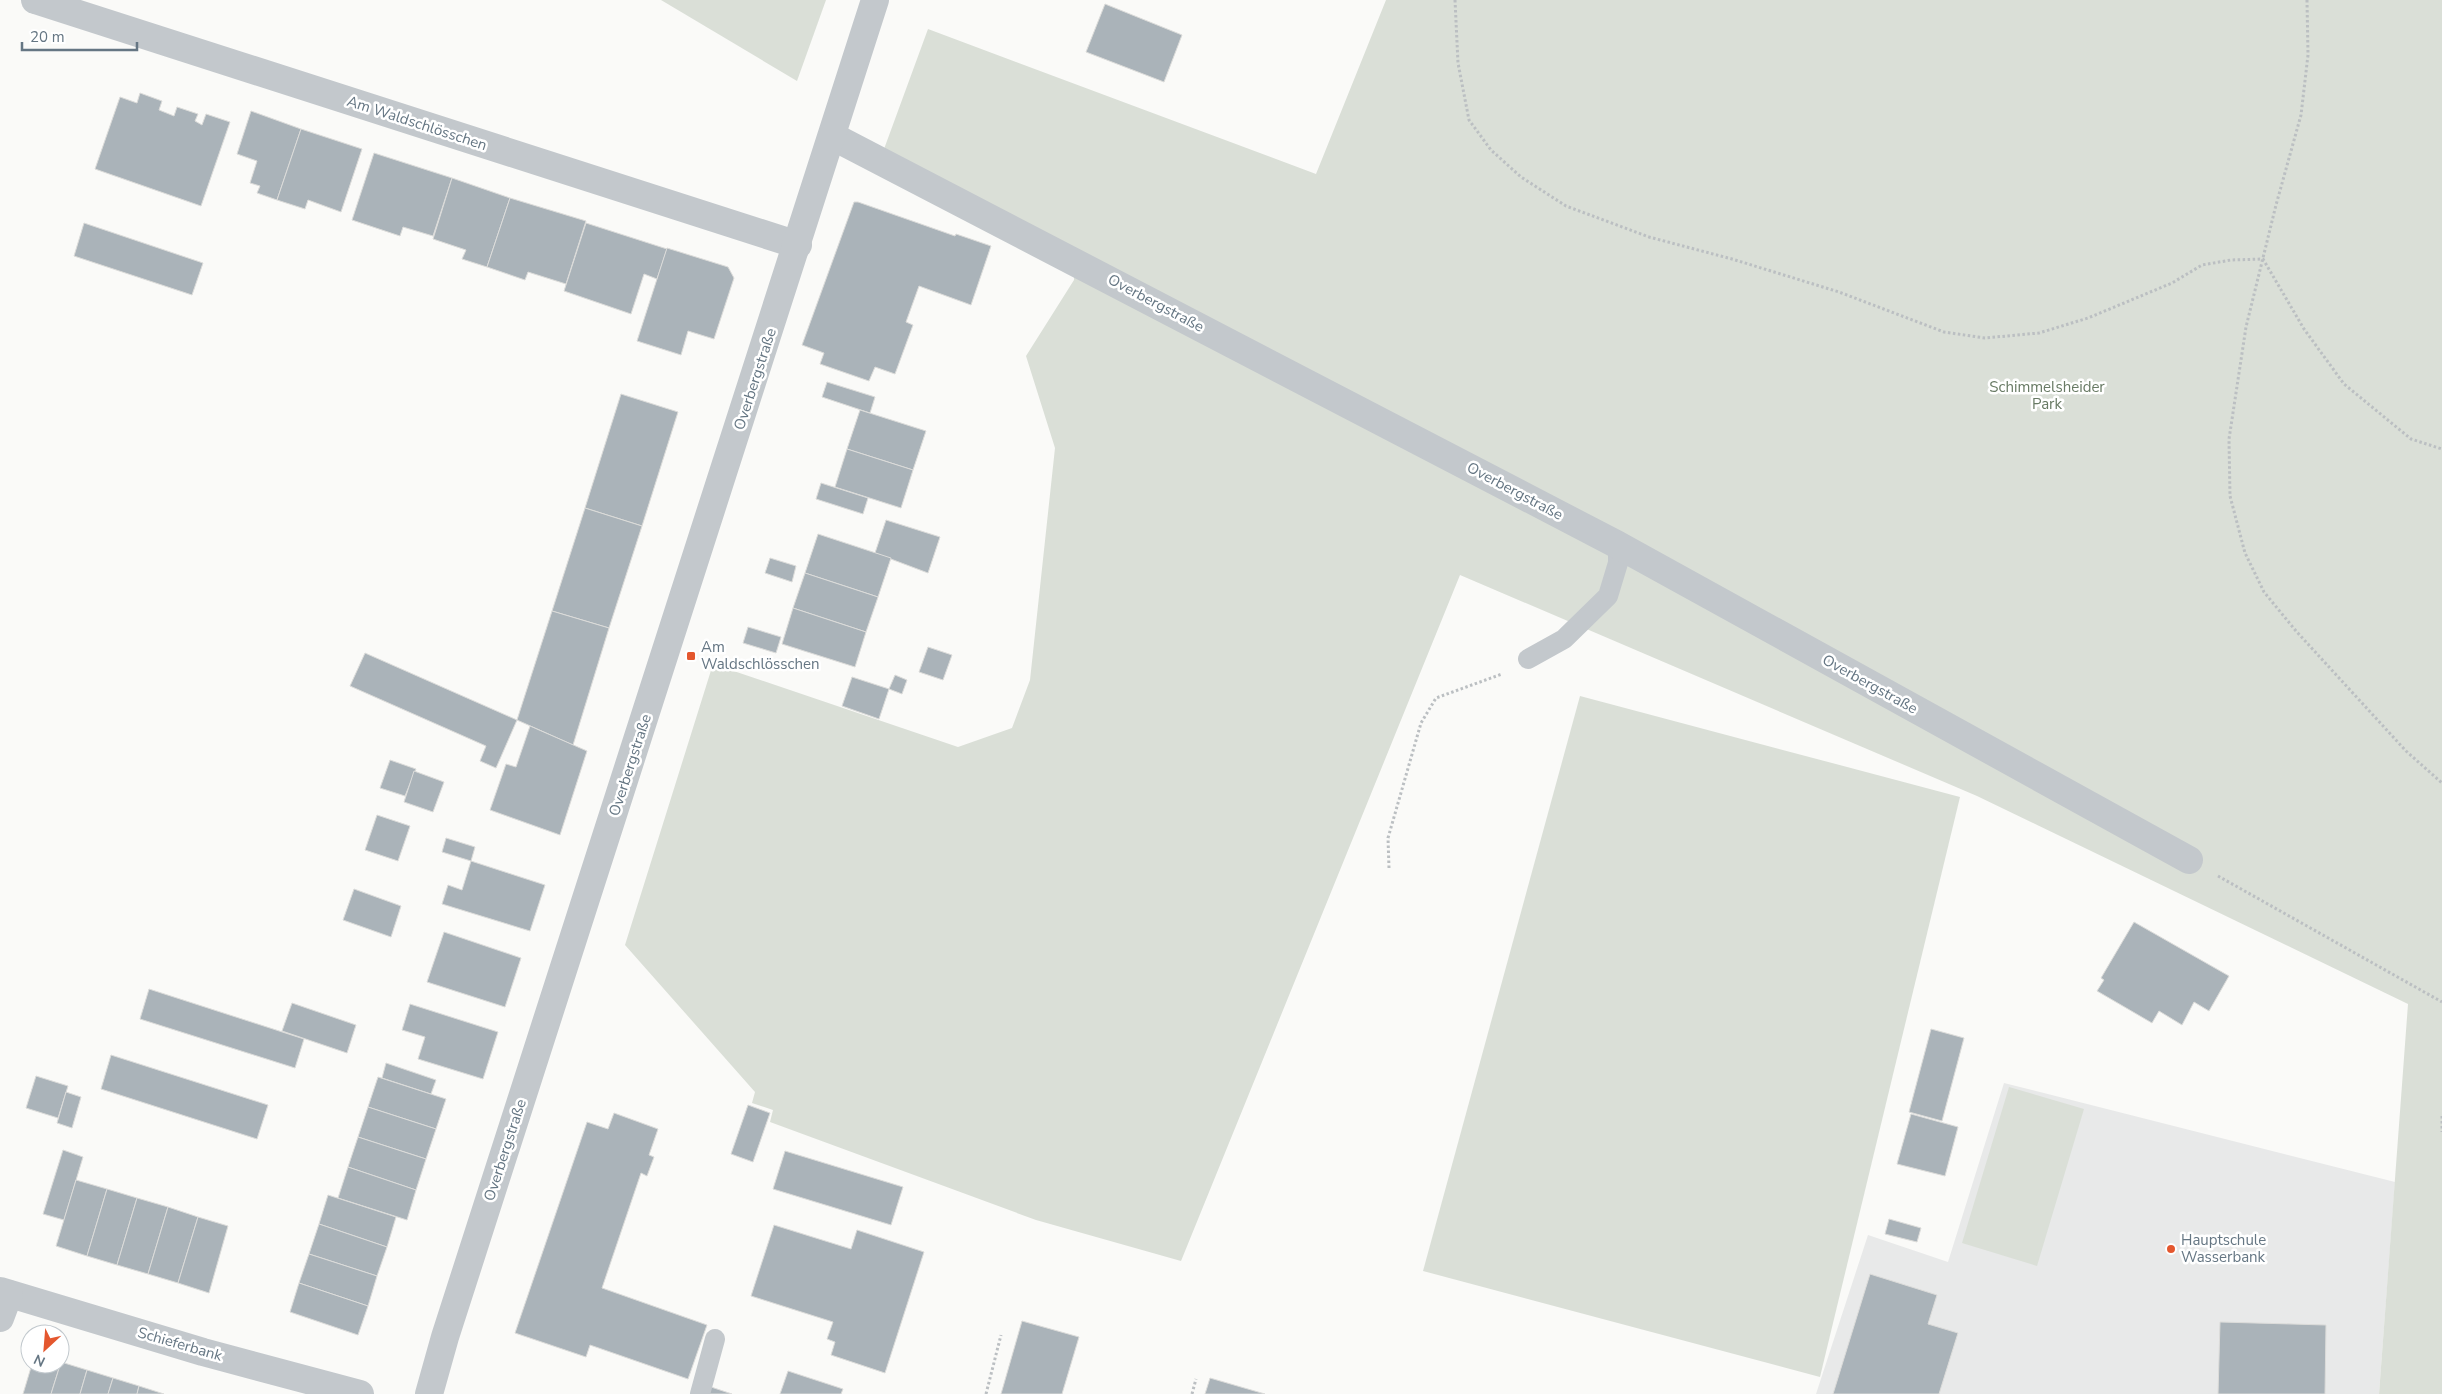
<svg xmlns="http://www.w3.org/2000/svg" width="2442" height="1394" font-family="'Nunito Sans',sans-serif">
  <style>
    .built { fill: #e8e9e9 }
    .green { fill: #dadfd7 }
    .building { fill: #aab3b9; stroke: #dcdcda }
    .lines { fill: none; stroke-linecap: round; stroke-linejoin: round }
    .path { stroke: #bbbfc2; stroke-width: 3; stroke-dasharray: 2.5 2.5; stroke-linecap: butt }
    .lane { stroke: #c3c8cc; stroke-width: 20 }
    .street { stroke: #c3c8cc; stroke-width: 28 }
    .poi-dot { fill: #e4572e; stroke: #fff; stroke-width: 2 }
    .labels { text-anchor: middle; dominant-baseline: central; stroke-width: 5; stroke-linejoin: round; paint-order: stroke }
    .street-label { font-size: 15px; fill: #657683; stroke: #fff }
    .park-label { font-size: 15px; fill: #687a64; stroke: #fff }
    .poi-label { font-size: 15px; fill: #657683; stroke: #fff; text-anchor: start }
  </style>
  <rect width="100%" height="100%" fill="#fafaf8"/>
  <path class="built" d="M2004,1083l391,99 -16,212h-563l52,-159 80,27z"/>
  <g class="green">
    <path d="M661,0h165l-29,81z"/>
    <path d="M1386,0h1056v1394h-63l29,-390 -431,-208 -517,-221 -279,686 -145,-41 -266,-98 3,-12 -21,-7 3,-11 -130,-147 88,-281 245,83 54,-19 18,-48 25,-232 -29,-92 48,-76v-21l-194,-99 48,-131 388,145z"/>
    <path d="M1580,696l380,101 -140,580 -397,-106z"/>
    <path d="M2009,1087l75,22 -47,157 -75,-23z"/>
  </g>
  <g class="building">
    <path d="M1105,4l77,31 -18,47 -78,-30z"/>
    <path d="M140,93l22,8 -3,9 15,6 3,-9 21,7 -3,7 7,4 4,-11 24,8 -29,84 -106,-37 25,-72 17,6z"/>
    <path d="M251,111l50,18 -24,71 -20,-7 3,-7 -10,-3 7,-22 -20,-7z"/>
    <path d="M301,129l61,20 -21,63 -33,-12 -3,9 -28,-9z"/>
    <path d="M374,153l78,25 -19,58 -30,-9 -3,9 -48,-16z"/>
    <path d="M452,178l58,20 -23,69 -25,-8 4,-9 -33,-11z"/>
    <path d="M510,198l76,23 -20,63 -38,-12 -3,8 -38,-13z"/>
    <path d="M854,202h4l97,34 1,-2 35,12 -20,59 -52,-19 -13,36 7,3 -18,49 -20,-7 -6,14 -49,-17 4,-11 -22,-8z"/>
    <path d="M84,223l119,40 -11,32 -118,-39z"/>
    <path d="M586,223l81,26 -10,30 -13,-5 -13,40 -67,-23z"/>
    <path d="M667,248l61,19 6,11 -20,61 -26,-8 -7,24 -44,-14z"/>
    <path d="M827,382l48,15 -5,16 -48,-16z"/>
    <path d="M621,394l57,18 -36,114 -57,-18z"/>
    <path d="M860,410l66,21 -13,39 -66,-21z"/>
    <path d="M847,449l66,21 -12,38 -66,-21z"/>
    <path d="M821,483l47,15 -5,16 -47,-15z"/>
    <path d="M585,508l57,18 -33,102 -57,-17z"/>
    <path d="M886,520l54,17 -12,36 -53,-20z"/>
    <path d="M818,534l73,24 -13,39 -73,-24z"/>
    <path d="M770,558l26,8 -4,16 -27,-9z"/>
    <path d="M805,573l73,24 -12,35 -73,-24z"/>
    <path d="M793,608l73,24 -11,35 -73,-23z"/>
    <path d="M552,611l57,17 -36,117 -56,-25z"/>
    <path d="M748,627l33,10 -5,16 -33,-10z"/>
    <path d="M928,647l24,8 -9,25 -24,-8z"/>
    <path d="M365,653l152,67 -21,48 -16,-7 6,-15 -136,-60z"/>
    <path d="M895,675l12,5 -5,14 -13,-5z"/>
    <path d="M852,677l37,12 -10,30 -37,-13z"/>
    <path d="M530,726l57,25 -27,84 -70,-25 16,-46 10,3z"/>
    <path d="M390,760l26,9 -11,27 -25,-8z"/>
    <path d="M414,771l30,11 -11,30 -29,-10z"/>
    <path d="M377,815l33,11 -12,35 -33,-11z"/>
    <path d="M446,838l29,9 -4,14 -29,-9z"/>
    <path d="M471,861l74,24 -15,46 -88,-27 6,-19 14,5z"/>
    <path d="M354,889l47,17 -10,31 -48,-17z"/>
    <path d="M2134,922l95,54 -20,35 -15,-9 -12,23 -23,-14 -7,12 -55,-32 7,-11 -3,-2z"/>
    <path d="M444,932l77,26 -16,49 -78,-25z"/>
    <path d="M149,989l155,50 -9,29 -155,-49z"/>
    <path d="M292,1003l64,22 -9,28 -65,-22z"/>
    <path d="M410,1004l88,28 -15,47 -65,-20 7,-22 -23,-7z"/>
    <path d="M1931,1029l33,9 -22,83 -33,-9z"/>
    <path d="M111,1055l157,50 -11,34 -156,-50z"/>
    <path d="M386,1063l50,17 -5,14 -49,-16z"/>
    <path d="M36,1076l32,10 -10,32 -32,-10z"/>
    <path d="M378,1077l68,22 -10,30 -68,-22z"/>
    <path d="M66,1092l15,5 -9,31 -15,-5z"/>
    <path d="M748,1105l22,8 -17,49 -22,-8z"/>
    <path d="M368,1107l68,22 -10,30 -68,-22z"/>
    <path d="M614,1113l44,16 -9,26 5,2 -7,19 -6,-3 -39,115 105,37 -19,54 -98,-34 -4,12 -71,-24 72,-211 21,7z"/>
    <path d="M1911,1114l47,13 -13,49 -48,-12z"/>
    <path d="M358,1137l68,22 -10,31 -68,-23z"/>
    <path d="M63,1150l20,7 -19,63 -21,-6z"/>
    <path d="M785,1151l118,36 -12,38 -118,-36z"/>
    <path d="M348,1167l68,23 -9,30 -69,-22z"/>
    <path d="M76,1180l31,9 -20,67 -31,-10z"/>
    <path d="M107,1189l30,9 -20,67 -30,-9z"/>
    <path d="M328,1195l68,22 -9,30 -68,-23z"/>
    <path d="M137,1198l31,9 -20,67 -31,-9z"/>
    <path d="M168,1207l30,10 -20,66 -30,-9z"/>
    <path d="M198,1217l30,9 -19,67 -31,-10z"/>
    <path d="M1889,1219l32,9 -4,14 -32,-8z"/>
    <path d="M319,1224l68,23 -10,29 -68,-22z"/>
    <path d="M774,1225l77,24 6,-19 67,22 -39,121 -54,-18 4,-13 -8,-3 6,-17 -82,-26z"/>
    <path d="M309,1254l68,22 -9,30 -69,-23z"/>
    <path d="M1870,1274l67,21 -9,29 30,9 -19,61h-106z"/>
    <path d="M299,1283l69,23 -10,29 -68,-23z"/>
    <path d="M1022,1321l57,16 -17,57h-61z"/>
    <path d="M2220,1322l106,3 -1,69h-107z"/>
    <path d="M60,1362h1l-10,32h-28l9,-30h28z"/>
    <path d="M61,1362l26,8 -7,24h-29z"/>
    <path d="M87,1370l26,8 -5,16h-28z"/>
    <path d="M788,1371l55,18 -2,5h-61z"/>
    <path d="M113,1378l26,8 -2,8h-29z"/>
    <path d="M1210,1378l55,16h-60z"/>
    <path d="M139,1386l25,8h-27z"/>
    <path d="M711,1387l21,7h-23z"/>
  </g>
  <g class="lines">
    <g class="path">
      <path d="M1455,0l3,63 11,57 22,30 30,27 45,29 83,31 83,22 107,33 105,40 41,6 54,-5 49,-15 84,-35 30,-18 29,-5 32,-1 41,70 40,55 67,55 31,10"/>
      <path d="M2307,0l1,55 -7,60 -25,90 -30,122 -17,112 1,57 15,57 19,39 32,39 110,120 36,32"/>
      <path d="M1389,868l-1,-30 33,-115 15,-25 66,-24"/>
      <path d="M2218,876l224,126"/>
      <path d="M2442,1116v16"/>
      <path d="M986,1394l15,-59"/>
      <path d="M1192,1394l4,-15"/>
    </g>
    <g class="lane">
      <path d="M1528,659l36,-20 44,-43 10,-33v-18"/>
      <path d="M700,1394l15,-55"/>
    </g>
    <g class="street">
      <path d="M35,0l763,245"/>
      <path d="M832,136l786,409 571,315"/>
      <path d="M0,1291l203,61 157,42"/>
      <path d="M0,1318l9,-24"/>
      <path d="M429,1394l16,-57 430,-1337"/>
    </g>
  </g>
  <g class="poi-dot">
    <rect x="686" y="651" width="10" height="10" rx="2.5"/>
    <circle cx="2171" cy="1249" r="5"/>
  </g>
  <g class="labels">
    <g class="street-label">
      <text transform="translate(417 123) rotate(18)">Am Waldschlösschen</text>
      <text transform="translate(1156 303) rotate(28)">Overbergstraße</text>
      <text transform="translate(755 379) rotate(-72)">Overbergstraße</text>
      <text transform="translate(1515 491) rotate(28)">Overbergstraße</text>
      <text transform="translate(1870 684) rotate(29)">Overbergstraße</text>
      <text transform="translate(630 765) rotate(-72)">Overbergstraße</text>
      <text transform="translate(505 1150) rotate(-72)">Overbergstraße</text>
      <text transform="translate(180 1344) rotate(16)">Schieferbank</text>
    </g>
    <g class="park-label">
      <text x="2047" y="387">Schimmelsheider<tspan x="2047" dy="17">Park</tspan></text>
    </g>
    <g class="poi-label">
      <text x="701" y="647">Am<tspan x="701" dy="17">Waldschlösschen</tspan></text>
      <text x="2181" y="1240">Hauptschule<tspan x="2181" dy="17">Wasserbank</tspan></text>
    </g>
  </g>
  <g transform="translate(45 1349) rotate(206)"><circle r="24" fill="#ffffff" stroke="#c1c8cd"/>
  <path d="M0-4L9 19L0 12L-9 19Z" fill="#e4572e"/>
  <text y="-8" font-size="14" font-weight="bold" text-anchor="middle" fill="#657683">N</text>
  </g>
  <path d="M22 42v8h115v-8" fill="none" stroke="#657683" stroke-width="2.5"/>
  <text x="30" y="42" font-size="15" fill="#657683" stroke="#ffffff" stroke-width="4" paint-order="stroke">20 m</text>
</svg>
